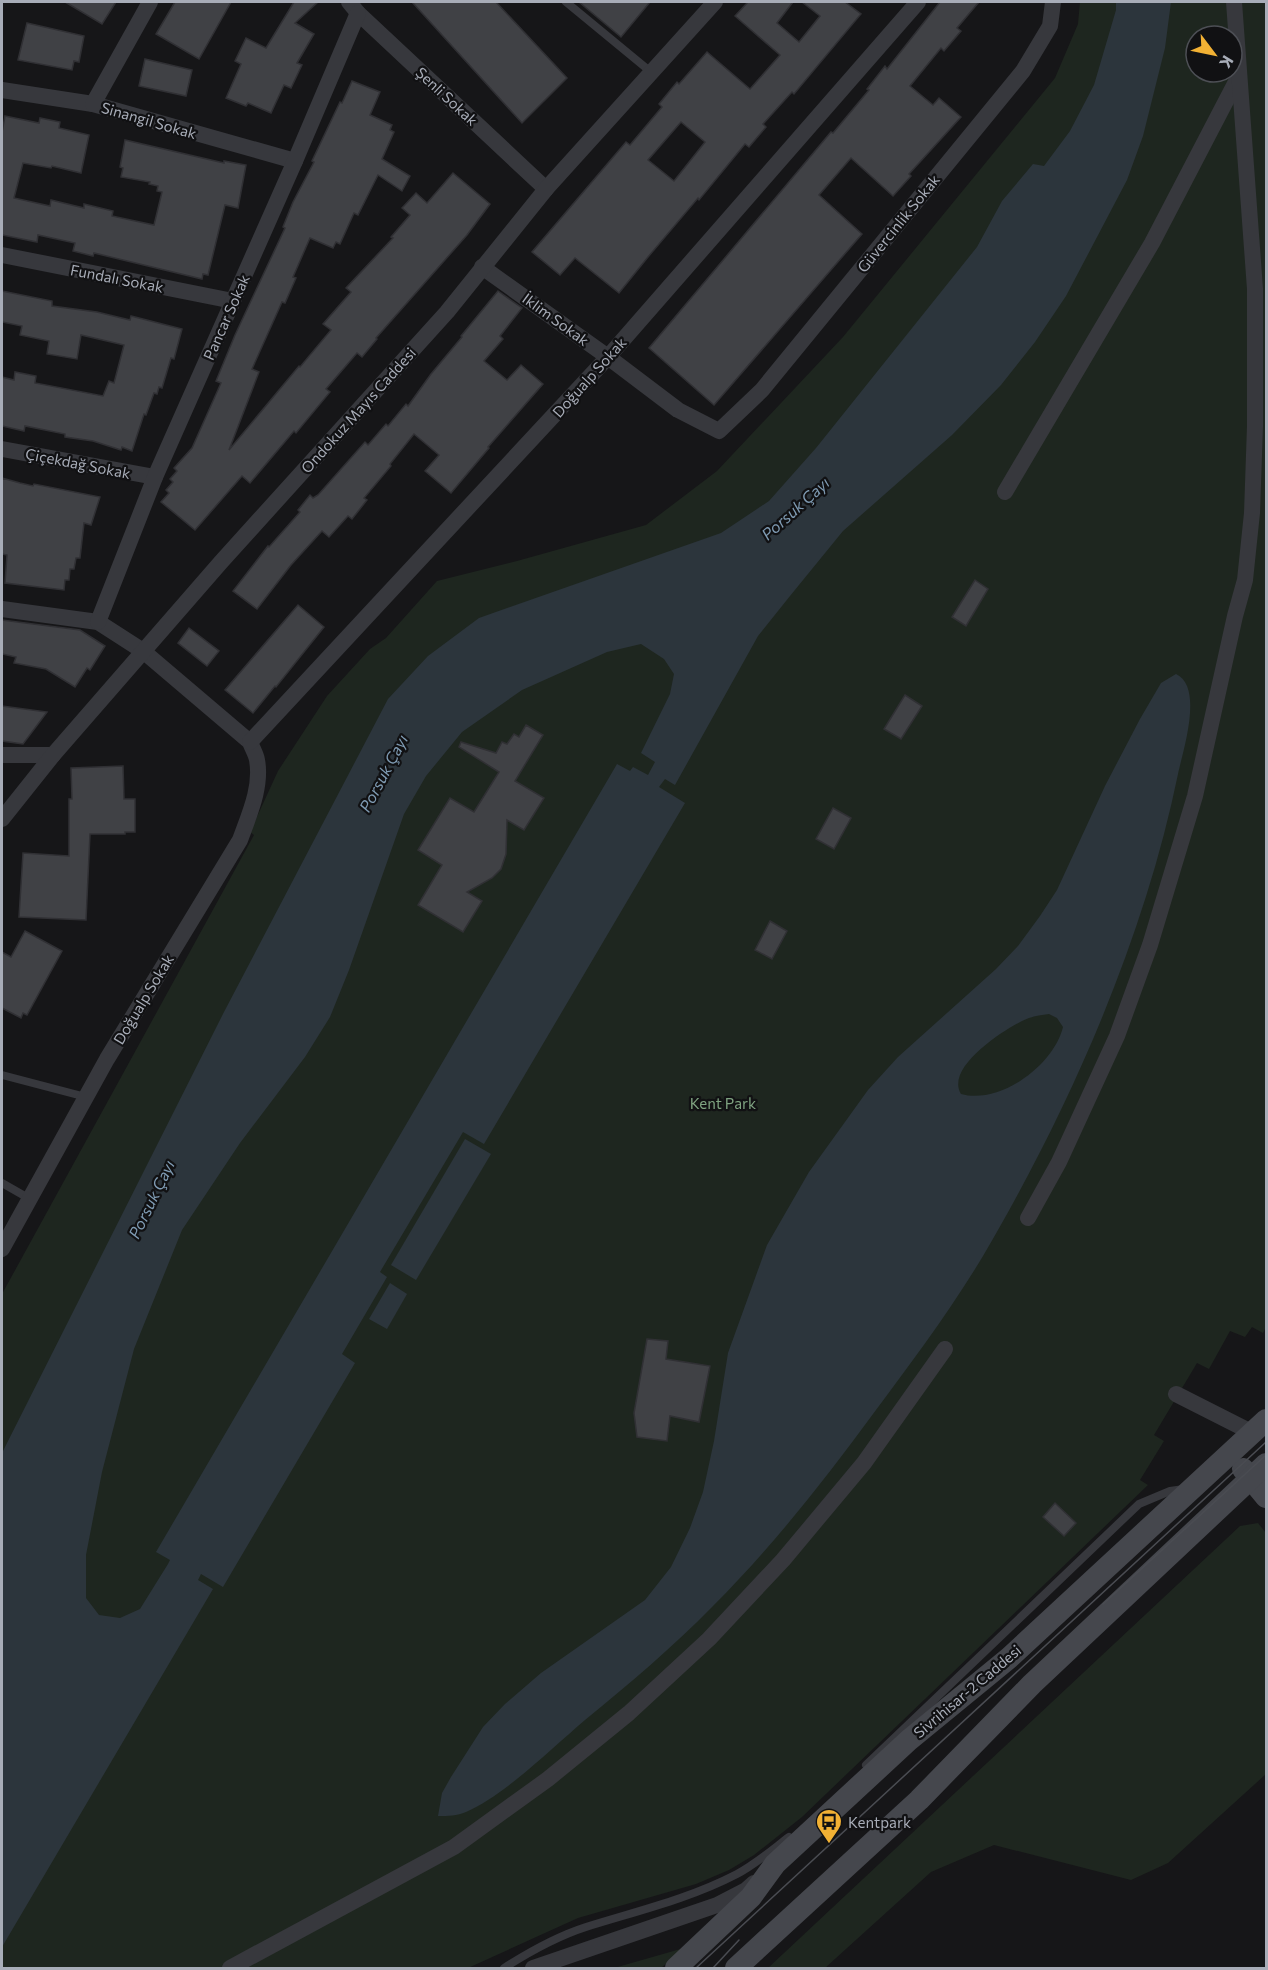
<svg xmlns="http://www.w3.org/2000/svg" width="1268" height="1970" font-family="Commissioner,sans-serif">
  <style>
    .green { fill: #1e261f; fill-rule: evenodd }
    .water { fill: #2c353c; fill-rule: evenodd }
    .building { fill: #404145; stroke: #303034; stroke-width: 1.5; fill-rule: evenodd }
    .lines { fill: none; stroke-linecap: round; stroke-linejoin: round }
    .lane { stroke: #37383d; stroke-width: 8 }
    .street { stroke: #37383d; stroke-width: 16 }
    .secondary { stroke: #45474d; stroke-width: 22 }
    .tram { stroke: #4a4c52; stroke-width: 1.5 }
    .labels { text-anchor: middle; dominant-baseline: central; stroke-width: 4.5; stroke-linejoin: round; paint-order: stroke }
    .street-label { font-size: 15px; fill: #a8adb8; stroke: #111113 }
    .park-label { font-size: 15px; fill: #7fa381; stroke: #111113 }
    .poi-label { font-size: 15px; fill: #a8adb8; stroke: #111113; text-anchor: start }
    .water-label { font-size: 16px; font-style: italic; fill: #7f9bb3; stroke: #111113 }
  </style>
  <rect width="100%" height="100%" fill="#161618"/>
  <g class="green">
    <path d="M1080,2h186v1325l-3,6 -11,-6 -7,10 -15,-6 -21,38 -12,-6 -43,72 10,6 -24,39 8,5 -346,332 -48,38 -25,15 -33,14 -118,34 -110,50h-466v-674l252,-459 -4,-3 28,-61 49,-75 43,-47 16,-11 51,-57 80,-20 129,-36 71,-54 126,-134 212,-259 23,-54zM1196,36h36v36h-36z"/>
    <path d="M1258,1523l8,10v241l-98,89 -37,17 -137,-35 -63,27 -106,96h-57l472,-442z"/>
    <path d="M684,1948l-23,20h-47z"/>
  </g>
  <g class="water">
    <path d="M1116,2h55l-6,46 -22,88 -16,44 -61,116 -31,46 -34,43 -49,50 -109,96 -53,65 -32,40 -83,149 -10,-6 -6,8 26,16 -201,341 -21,-12 -83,140 7,5 -45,77 13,9 -132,224 -22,-13 -3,6 15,9 -211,358v-494l222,-441 164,-313 40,-43 51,-38 242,-85 48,-32 47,-53 161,-201 25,-46 31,-37 11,2 26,-35 24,-46 22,-75zM641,644l23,15 10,15 -4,20 -29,59 14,9 -7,13 -15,-8 -3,4 -13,-7 -461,788 14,8 -2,4 -28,45 -20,9 -21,-3 -13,-17v-43l16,-83 32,-123 48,-119 58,-87 65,-86 25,-40 19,-47 55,-156 22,-38 36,-44 60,-42 85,-38z"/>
    <path d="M1176,674c28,13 7,76 2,100 -34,166 -109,336 -195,482 -33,55 -72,107 -110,158 -50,68 -101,133 -160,192 -40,41 -84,78 -128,114 -33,28 -80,75 -119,92 -9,4 -18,4 -28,4l4,-23 9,-16 32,-50 22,-23 36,-31 104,-73 26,-33 19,-39 13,-36 11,-51 14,-88 39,-108 42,-73 59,-82 30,-33 98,-88 22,-23 22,-30 17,-26 48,-104 35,-67 21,-36zM1049,1014l8,4 6,9c-9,38 -63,78 -102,67 -16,-26 41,-63 61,-73 8,-4 17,-6 27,-7z"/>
    <path d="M465,1139l26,15 -75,126 -25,-15z"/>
    <path d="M390,1283l17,11 -20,35 -18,-10z"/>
  </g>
  <g class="building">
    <path d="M65,2h51l-14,22z"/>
    <path d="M175,2h56l-32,57 -43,-25z"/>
    <path d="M294,2h24l-23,21 19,11 -17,29 5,2 -11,23 -7,-3 -13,28 -23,-10 -2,3 -20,-8 15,-34 -6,-3 11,-23 20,10z"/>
    <path d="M412,2h84l71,76 -45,45z"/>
    <path d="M579,2h71l-29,35z"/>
    <path d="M748,2h45l-16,21 22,19 21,-26 -18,-14h43l16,12 -67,80 -2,-2 -29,32 3,3 -17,20 -4,-3 -46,56 -1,-2 -50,59 -29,36 -44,-35 -15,17 -28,-23 94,-110 4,3 32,-38 -3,-3 18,-22 2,2 28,-32 43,37 30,-34 -45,-39zM681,122l24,20 -31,39 -26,-21z"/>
    <path d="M940,2h39l-22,26 4,3 -17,20 -3,-3 -31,38 23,19 6,-7 22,19 -52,57 2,2 -18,20 -42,-38 -32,37 43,39 -148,171 -65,-57 182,-216 2,1 36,-43 -2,-1 18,-23 2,3z"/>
    <path d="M27,23l57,13 -5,26 -5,-1 -2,9 -54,-10z"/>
    <path d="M145,59l47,11 -6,26 -47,-10z"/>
    <path d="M352,81l28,11 -10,23 22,10 -2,5 4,2 -12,27 28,17 -8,15 -24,-16 -20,40 -4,-2 -14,31 -4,-2 -3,6 -23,-10 -17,39 3,1 -11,25 -3,-1 -30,67 7,3 -30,78 70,-84 1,1 31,-37 -8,-6 28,-32 -5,-4 47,-50 -2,-1 19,-22 -8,-7 14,-15 11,10 26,-30 37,31 -23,31 -91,103 1,1 -15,18 -5,-4 -31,36 4,3 -34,41 -2,-2 -44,52 -8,-7 -47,54 -34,-28 8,-9 -3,-3 7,-8 -3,-3 7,-8 -3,-3 18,-20 29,-65 -5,-2 19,-46 50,-107 -2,-1 10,-25 21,-40 -2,-1 28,-59 2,1z"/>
    <path d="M5,116l34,7 1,-5 20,4 -1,6 30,7 -8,38 -29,-7 -1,2 -28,-5 -9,35 36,8 1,-6 33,8v-4l29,7 -1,5 42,9 8,-33 -5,-1 1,-5 -9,-2 1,-2 -29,-5 2,-9 -3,-1 5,-27 99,23v-2l22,4 -8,43 -13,-3 -17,70 -5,-1 -1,5 -108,-26 -1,3 -20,-5 2,-8 -37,-8 -1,7 -35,-7v-103z"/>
    <path d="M2,291l50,10v5l45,6 33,8 1,-4 51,13 -8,30 -3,-1 -9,30 -3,-1 -2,7 -3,-1 -8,22 -2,-1 -12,37 -10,-4 -1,3 -28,-9 -28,-4v-3l-40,-8 -1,5 -22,-5v-49l12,3 1,-8 21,4 -1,7 68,13 6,-15 5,2 10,-38 -43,-10 -4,24 -30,-5 2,-13 -29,-6 2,-9 -20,-4z"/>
    <path d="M498,291l24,17 -22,28 3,3 -19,22 23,19 14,-15 22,19 -55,63 1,1 -38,45 -26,-22 14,-16 -25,-21 -24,30 1,2 -27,32 3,2 -15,19 -4,-3 -19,21 -7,-6 -31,34 -34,44 -24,-18 35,-45 1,1 31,-35 -2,-2 12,-15 3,3 5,-3 47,-53 3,3 18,-21 2,2 18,-22 2,2 23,-32 31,-37 -1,-1z"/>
    <path d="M2,478l18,5 13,3 1,-2 66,13 -9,28 -7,-2 -4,35h-4l-2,11h-4l-1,11h-4l-1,10 -59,-7 2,-28 -5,-1z"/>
    <path d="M975,580l13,9 -22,37 -14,-9z"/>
    <path d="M298,605l26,22 -48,60 -1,-1 -22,27 -28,-23z"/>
    <path d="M2,620l78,10 25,16 -15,24 -3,-2 -12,19 -29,-18 -32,-6 2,-6 -14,-3z"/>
    <path d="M189,628l30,23 -12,15 -29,-23z"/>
    <path d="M905,695l17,11 -21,33 -17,-10z"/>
    <path d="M2,706l45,6 -24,32 -21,-3z"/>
    <path d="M526,725l17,10 -28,46 29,17 -20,32 -17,-10 -1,34 -5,15 -9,9 -25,14 15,9 -19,31 -45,-27 24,-40 -24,-15 32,-52 24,14 25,-40 -40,-25 2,-5 35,11 6,-11 5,2 7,-10 5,3z"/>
    <path d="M123,766l1,33h11v33h-10v2h-35l-4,86 -67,-3 4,-64 46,3v-57h3l-1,-31z"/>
    <path d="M833,808l18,10 -17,31 -18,-10z"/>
    <path d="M770,921l17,10 -15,28 -17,-9z"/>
    <path d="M25,931l37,20 -35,64 -4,-2 -2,5 -19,-10v-56l9,5z"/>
    <path d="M647,1339l21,2 -2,18 44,7 -11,56 -29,-6 -3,25 -30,-4 -3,-24z"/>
    <path d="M1055,1503l21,20 -12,13 -21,-19z"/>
  </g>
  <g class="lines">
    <g class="lane">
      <path d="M566,2l85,70"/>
      <path d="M2,1075l84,22"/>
      <path d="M2,1183l28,16"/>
      <path d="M866,1765l273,-261 31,-13 14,-2"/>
      <path d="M504,1968c25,-16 54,-32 82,-41 51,-16 103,-28 151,-53 19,-10 35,-24 52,-37"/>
    </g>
    <g class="street">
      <path d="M349,2l9,11 188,176"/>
      <path d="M2,90l91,14 202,57"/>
      <path d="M93,104l57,-102"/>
      <path d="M2,255l231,46"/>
      <path d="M482,267l126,90 70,53 41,21 43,-41 261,-319 27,-45 3,-24"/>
      <path d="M2,449l153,28"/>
      <path d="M1005,492l147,-249 87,-167"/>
      <path d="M2,609l96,13 45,29 107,91c2,6 6,12 7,18 5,27 -8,55 -17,80l-133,219 -105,190"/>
      <path d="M98,622l57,-145 140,-316 63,-148"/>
      <path d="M250,742l358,-385 310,-355"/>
      <path d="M2,755h51"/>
      <path d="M2,819l51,-64 168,-193 226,-250 99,-123 169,-187"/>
      <path d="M1028,1218l31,-56 58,-126 33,-91 45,-149 40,-180 10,-36 7,-67 3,-87v-137l-21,-287"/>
      <path d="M1176,1394l77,39"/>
      <path d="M230,1968l224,-121 94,-68 81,-66 80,-74 74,-79 81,-97 81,-114"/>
      <path d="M533,1968l184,-63 29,-15 8,-7"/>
    </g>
    <g class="secondary">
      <path d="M1243,1469l23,28"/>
      <path d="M676,1968l75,-71 24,-33 134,-124 100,-82 257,-238"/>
      <path d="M736,1968l183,-168 113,-116 234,-220"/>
    </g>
    <g class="tram">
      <path d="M1103,1604l163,-149"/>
      <path d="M696,1968l570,-526"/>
      <path d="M713,1968l26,-28"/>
    </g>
  </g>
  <defs>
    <symbol id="bus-pin" viewBox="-11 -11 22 30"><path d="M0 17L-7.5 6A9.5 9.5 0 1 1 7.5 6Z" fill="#f2b134" stroke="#111113"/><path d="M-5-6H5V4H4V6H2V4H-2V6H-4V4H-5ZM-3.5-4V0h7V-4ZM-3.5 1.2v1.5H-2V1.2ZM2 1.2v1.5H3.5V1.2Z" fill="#111"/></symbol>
  </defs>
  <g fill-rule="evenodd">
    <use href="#bus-pin" x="814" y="1807" width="30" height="40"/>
  </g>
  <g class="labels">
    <g class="street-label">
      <text transform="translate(447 96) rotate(43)">Şenli Sokak</text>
      <text transform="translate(149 120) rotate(16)">Sinangil Sokak</text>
      <text transform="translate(898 223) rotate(-51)">Güvercinlik Sokak</text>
      <text transform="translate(117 278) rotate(11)">Fundalı Sokak</text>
      <text transform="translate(226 317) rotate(-66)">Pancar Sokak</text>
      <text transform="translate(556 319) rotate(36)">İklim Sokak</text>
      <text transform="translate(589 377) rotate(-48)">Doğualp Sokak</text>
      <text transform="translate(358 410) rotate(-48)">Ondokuz Mayıs Caddesi</text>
      <text transform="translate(78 463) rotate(11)">Çiçekdağ Sokak</text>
      <text transform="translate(143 999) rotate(-59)">Doğualp Sokak</text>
      <text transform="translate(967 1691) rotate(-40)">Sivrihisar-2 Caddesi</text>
    </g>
    <g class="park-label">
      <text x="723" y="1103">Kent Park</text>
    </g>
    <g class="poi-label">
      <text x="848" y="1822">Kentpark</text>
    </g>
    <g class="water-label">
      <text transform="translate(795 508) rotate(-42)">Porsuk Çayı</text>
      <text transform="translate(383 773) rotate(-62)">Porsuk Çayı</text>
      <text transform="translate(151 1199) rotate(-64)">Porsuk Çayı</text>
    </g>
  </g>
  <rect width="1268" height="1970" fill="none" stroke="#a8adb8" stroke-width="6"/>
  <g transform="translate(1214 54) rotate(122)"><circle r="28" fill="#111113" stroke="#4d4f55" stroke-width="1.5"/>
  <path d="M0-4.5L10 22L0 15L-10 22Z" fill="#f2b134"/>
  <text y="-9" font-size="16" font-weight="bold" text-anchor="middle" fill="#a8adb8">K</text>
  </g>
</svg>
